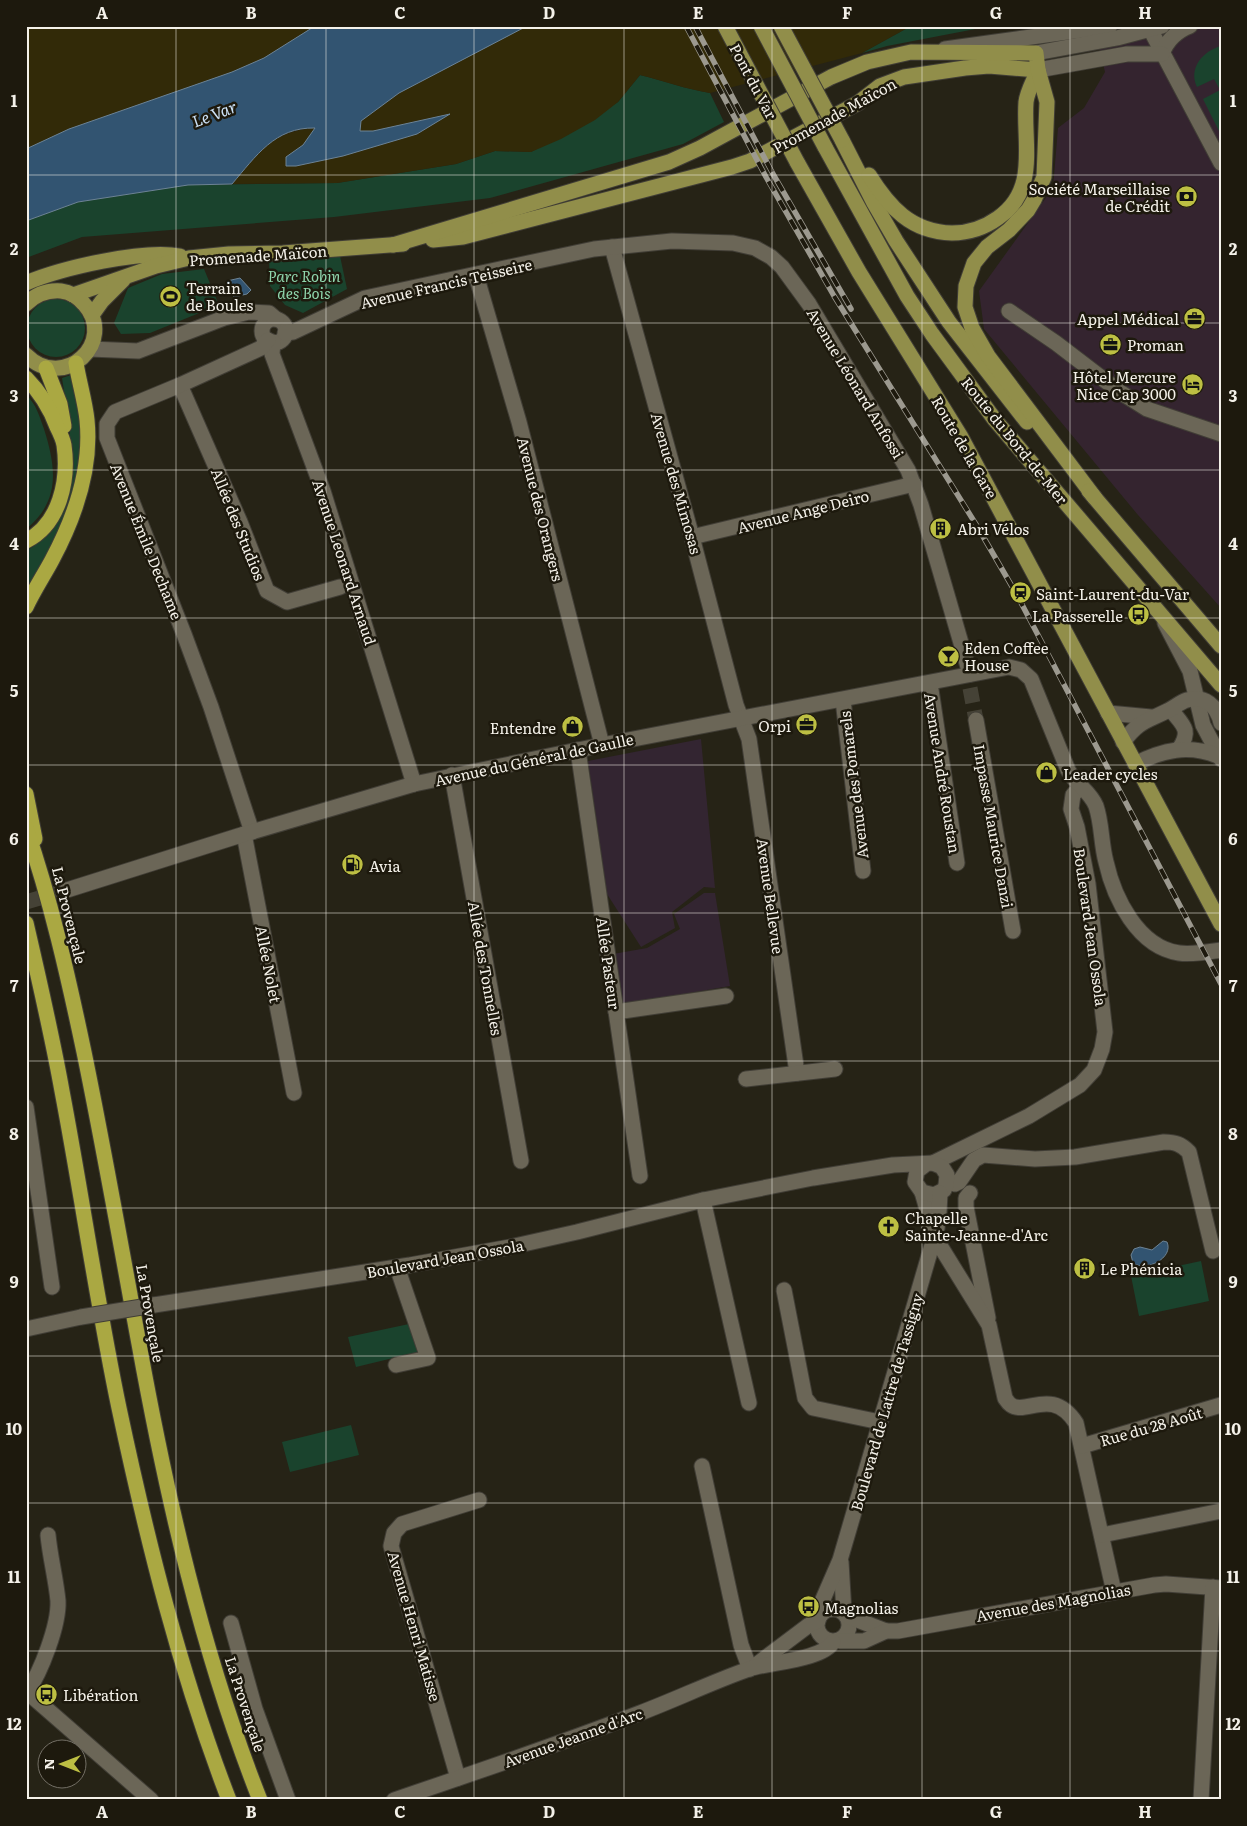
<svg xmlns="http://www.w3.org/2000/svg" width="1247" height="1826" font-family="Literata,serif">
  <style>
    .commercial { fill: #34242f }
    .education { fill: #332531 }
    .green { fill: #1a432d }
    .sand { fill: #322a08 }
    .water { fill: #325471; stroke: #6c8395 }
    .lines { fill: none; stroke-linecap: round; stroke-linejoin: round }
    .street-tunnel { stroke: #454236; stroke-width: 15; stroke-dasharray: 15 8; stroke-linecap: butt }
    .secondary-tunnel { stroke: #454236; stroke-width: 15; stroke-dasharray: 15 8; stroke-linecap: butt }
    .street-casing { stroke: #413e36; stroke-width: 17 }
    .secondary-casing { stroke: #413e36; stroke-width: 17 }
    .primary-casing { stroke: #413e36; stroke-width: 17 }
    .highway-casing { stroke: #413e36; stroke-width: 17 }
    .street { stroke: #6b6657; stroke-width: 15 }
    .secondary { stroke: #6b6657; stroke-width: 15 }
    .primary { stroke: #918e4a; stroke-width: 15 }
    .highway { stroke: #aaa842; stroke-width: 15 }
    .rail-casing { stroke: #9c998f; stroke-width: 5.5 }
    .rail { stroke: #1d190d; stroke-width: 4; stroke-dasharray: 11; stroke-linecap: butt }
    .street-bridge-casing { stroke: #413e36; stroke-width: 17; stroke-linecap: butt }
    .primary-bridge-casing { stroke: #413e36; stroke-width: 17; stroke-linecap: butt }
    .street-bridge { stroke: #6b6657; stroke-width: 15 }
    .primary-bridge { stroke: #918e4a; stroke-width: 15 }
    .grid { fill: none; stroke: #f4f1e9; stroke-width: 1; stroke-opacity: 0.55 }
    .labels { text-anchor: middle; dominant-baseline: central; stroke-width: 5; stroke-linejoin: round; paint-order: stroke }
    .street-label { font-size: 15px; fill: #f4f1e9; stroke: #1d190d }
    .poi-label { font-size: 15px; fill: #f4f1e9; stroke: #1d190d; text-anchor: start }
    .park-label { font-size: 15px; font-style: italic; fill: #8fd6ad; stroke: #1d190d }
    .water-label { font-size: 16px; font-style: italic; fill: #cde3f8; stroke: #1d190d }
    .neatline { fill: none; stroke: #f4f1e9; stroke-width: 2 }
    .grid-label { font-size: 16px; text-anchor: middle; font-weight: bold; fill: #f4f1e9 }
  </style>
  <rect width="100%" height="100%" fill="#262316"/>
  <path class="commercial" d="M1094,26h127v582l-83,-93 -154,-186 -5,-38 74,-103 5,-60 26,-20 21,-36z"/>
  <g class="education">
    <path d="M701,739l14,149 -11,-1 -32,25 3,16 -34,19 -34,-53 -19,-133z"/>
    <path d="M704,893h11l15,93 -110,19 -7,-51 34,-6 33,-19 -6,-15z"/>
  </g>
  <g class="green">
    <path d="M911,26h80l-104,20 -25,7z"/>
    <path d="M1221,46v86l-1,1 -17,-34 17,-9 -6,-11 -17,8c-9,-19 6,-36 24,-41z"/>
    <path d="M640,75c24,6 46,14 70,18l14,29 -41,22 -193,54 -156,19 -252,20 -56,21v-37l52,-19 110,-17 149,-2 119,-19 39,-13 36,1 87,-50z"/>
    <path d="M340,256l7,33 -44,24 -18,-8 -15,-19 -1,-25z"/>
    <path d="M204,269l15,36 -69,28 -29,1 -7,-11 14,-35 34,-14z"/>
    <circle cx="56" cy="328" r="29"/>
    <path d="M71,375l8,41 2,21 -4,43 -20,59 -31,52v-40c62,-36 45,-114 36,-173z"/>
    <path d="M26,395c10,8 14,23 18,34 12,38 17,72 -18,100z"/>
    <path d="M1201,1261l8,40 -70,15 -8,-40z"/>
    <path d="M409,1324l9,28 -62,15 -8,-30z"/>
    <path d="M351,1425l8,30 -69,17 -8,-30z"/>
  </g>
  <g class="sand">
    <path d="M26,26h289l-51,32 -32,14 -163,57 -43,20z"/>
    <path d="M527,26h384l-49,27 -152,40c-24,-4 -46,-12 -70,-18l-22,27 -23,18 -34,19 -30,13 -36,-1 -39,13 -119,19 -105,1c27,-31 39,-53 84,-56l-13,17 -16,12 9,9 47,-10 75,-22 30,-20 -75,17h-13l1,-10 38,-28z"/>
  </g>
  <g class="water">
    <path d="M315,26h212l-128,67 -38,28 -1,10h13l77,-17 -33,20 -74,22 -47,10h-10v-9l17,-12 12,-17c-40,-1 -59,28 -83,56l-44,1 -110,17 -52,19v-72l43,-20 163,-57 32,-14z"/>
    <path d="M240,278l11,12 -4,4 -13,3 -9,-10 2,-6z"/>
    <path d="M1163,1241l4,1c7,16 -21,30 -34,21l-2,-8 3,-6 6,-2 12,3z"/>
  </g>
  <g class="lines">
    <path class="street-tunnel" d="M970,688l6,32"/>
    <path class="secondary-tunnel" d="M26,902l41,-12"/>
    <defs>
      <g id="street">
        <path d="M1150,29l71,134"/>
        <path d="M945,49l165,-23"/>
        <path d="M1036,53l81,-15 45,-12"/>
        <path d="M1162,54c5,-14 15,-23 28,-28"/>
        <path d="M1038,70l89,-16h35"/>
        <path d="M612,247l80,290 44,168 13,34 48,334"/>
        <path d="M476,275l43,147 83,323"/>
        <path d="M1009,311l47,32 64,49 27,17 74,25"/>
        <circle cx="274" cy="331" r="12"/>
        <path d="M285,333l8,-1 72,-34 229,-49 78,-8 61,2 22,5 16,9 11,10 27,37 99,166 13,35 49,169"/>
        <path d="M273,342l-1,12 51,137 91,293"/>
        <path d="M90,349l48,2 86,-33 25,-6 20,1 7,6"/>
        <path d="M180,385l60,137 27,69 20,11 53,-15"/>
        <path d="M692,537l222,-53"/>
        <path d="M930,683l27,180"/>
        <path d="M843,700l20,171"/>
        <path d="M976,720l37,211"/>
        <path d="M578,750l62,426"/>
        <path d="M452,775l69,386"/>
        <path d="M252,832l-41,-125 -27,-73 -77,-196v-14l8,-12 65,-27 81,-37 7,-8"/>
        <path d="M244,834l50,259"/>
        <path d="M616,1012l110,-16"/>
        <path d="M746,1079l89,-10"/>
        <path d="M26,1107l26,180"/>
        <path d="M933,1163l96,-47 51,-31 14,-15 8,-21 3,-17 -17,-148 -11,-57 -6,-18 2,-14 7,-8"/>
        <path d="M947,1180l8,4 4,-2 15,-22 9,-5 52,4 40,-2 89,-15c11,0 17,2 25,10l24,99"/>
        <path d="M922,1192l6,21 2,23"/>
        <path d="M970,1193l-4,5v9l22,111"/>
        <path d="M703,1200l46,203"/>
        <path d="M934,1236l55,89 16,73c2,3 3,5 6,7 15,11 41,-19 65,18l38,169"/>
        <path d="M784,1290l21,108 8,10 67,14"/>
        <path d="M154,1305l256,-40 100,-18 67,-15 126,-32 110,-22 80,-13 40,-2 9,4 5,8 -1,10 -2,5 -10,5 -12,-3 -7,-10 2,-11 9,-7"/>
        <path d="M26,1329l55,-12"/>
        <path d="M396,1365l32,-7 -31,-91"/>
        <path d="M1082,1446l139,-41"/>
        <path d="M702,1466l39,179 9,24"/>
        <path d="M1102,1535l119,-24"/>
        <path d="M841,1562l3,51"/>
        <circle cx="833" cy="1625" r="16"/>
        <path d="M820,1616v-10l20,-46 97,-332 2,-16 1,-19"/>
        <path d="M847,1616l39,15"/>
        <path d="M231,1623l24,86 33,91"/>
        <path d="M840,1641h24l22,-10h12l256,-46 12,-1 55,4"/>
        <path d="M756,1665l53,-40 9,-4"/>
        <path d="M27,1692c14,-20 32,-67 31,-91 -2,-22 -8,-44 -10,-66"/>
        <path d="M458,1778l-67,-232 3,-13 8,-9 77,-24"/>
        <path d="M394,1800c83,-28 165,-56 246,-87 37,-14 72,-31 109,-44 21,-7 73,-9 84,-27"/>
        <path d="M1201,1800l12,-213"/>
      </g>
      <g id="secondary">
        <path d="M1165,623l25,48 13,54 18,34"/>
        <path d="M1171,710c12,15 21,20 8,39"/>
        <path d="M1108,713l43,4"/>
        <path d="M1123,742c16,-21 22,-20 44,-31 7,-3 13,-9 20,-11 18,-5 30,6 34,23"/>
        <path d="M1135,764c28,-14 53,-20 83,-8"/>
        <path d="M67,890l171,-54 176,-52 188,-39 407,-78 12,3 10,9 37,91c8,15 22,21 28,36 6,17 5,38 10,56 8,36 32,85 73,91 13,2 28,-1 42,-3"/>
        <path d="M26,1691l125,109"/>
      </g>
      <g id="primary">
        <path d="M842,140l32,63 22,38 53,81 78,100"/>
        <path d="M825,147l82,149 25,38 63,86 226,265"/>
        <path d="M797,162l62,110 102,165 260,487"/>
        <path d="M869,175c20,32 42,57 83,58 17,0 32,-5 46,-15 41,-28 25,-75 28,-116 1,-10 8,-22 12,-32"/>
        <path d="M433,240l30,-3 269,-70 18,-6 108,-58 22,-17 24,-9 61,-9 24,-2 49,4"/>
        <path d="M393,245l276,-83 31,-14 131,-71 36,-15 44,-10 125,1 2,17 9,32 -3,75 -10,23 -6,10 -19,20 -22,17 -13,16 -8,23 -1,21 7,21 16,28 107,142"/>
        <path d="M26,283c36,-15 117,-34 154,-27"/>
        <path d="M73,295l83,-29 33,-8 40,-4 54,-1 120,-9"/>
        <path d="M26,304c10,-10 21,-14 35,-13 9,1 17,6 23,13 34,37 -20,89 -58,51"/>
        <path d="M92,315l10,-14 21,-21"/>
        <path d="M1089,491l132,155"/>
      </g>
      <g id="highway">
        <path d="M46,368l14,36 4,22"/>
        <path d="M26,378c15,15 24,30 31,49 3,6 6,12 7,18 5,35 -4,79 -38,96"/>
        <path d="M26,607c8,-17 18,-32 26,-47 23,-43 40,-91 35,-140 -2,-19 -8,-38 -11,-57"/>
        <path d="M26,794l9,45"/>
        <path d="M26,828c25,73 42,148 58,224 20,97 37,194 55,292 28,154 63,309 121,456"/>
        <path d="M26,923c13,56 26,112 36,168 20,105 35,212 57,317 28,132 61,265 110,392"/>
      </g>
    </defs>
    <use href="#street" class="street-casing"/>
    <use href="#secondary" class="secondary-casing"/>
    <use href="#primary" class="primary-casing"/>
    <use href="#highway" class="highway-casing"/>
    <use href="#street" class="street"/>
    <use href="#secondary" class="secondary"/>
    <use href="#primary" class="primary"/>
    <use href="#highway" class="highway"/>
    <defs>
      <g id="rail">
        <path d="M686,26l80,151 68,119 143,230 40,69 204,389"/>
        <path d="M695,26l78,148 78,135"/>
      </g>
    </defs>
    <use href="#rail" class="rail-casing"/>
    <use href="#rail" class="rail"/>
    <defs>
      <path id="street-bridge" d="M81,1317l73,-12"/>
      <g id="primary-bridge">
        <path d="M725,26l72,136"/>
        <path d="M761,26l64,121"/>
        <path d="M781,26l61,114"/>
      </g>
    </defs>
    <use href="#street-bridge" class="street-bridge-casing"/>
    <use href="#primary-bridge" class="primary-bridge-casing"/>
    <use href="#street-bridge" class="street-bridge"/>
    <use href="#primary-bridge" class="primary-bridge"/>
  </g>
  <path class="grid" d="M176,26v1774M326,26v1774M474,26v1774M624,26v1774M772,26v1774M922,26v1774M1070,26v1774M26,175h1195M26,323h1195M26,470h1195M26,618h1195M26,765h1195M26,913h1195M26,1061h1195M26,1208h1195M26,1356h1195M26,1503h1195M26,1651h1195"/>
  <defs>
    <symbol id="bank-disc" viewBox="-11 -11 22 22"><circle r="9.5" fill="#bdbf43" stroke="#1d190d"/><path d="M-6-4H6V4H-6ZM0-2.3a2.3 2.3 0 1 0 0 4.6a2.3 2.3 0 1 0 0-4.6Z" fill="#111"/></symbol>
    <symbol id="stadium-disc" viewBox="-11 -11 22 22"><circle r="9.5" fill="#bdbf43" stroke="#1d190d"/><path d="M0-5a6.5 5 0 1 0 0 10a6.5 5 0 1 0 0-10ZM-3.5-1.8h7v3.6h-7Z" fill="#111"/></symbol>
    <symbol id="office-disc" viewBox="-11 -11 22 22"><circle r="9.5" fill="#bdbf43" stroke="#1d190d"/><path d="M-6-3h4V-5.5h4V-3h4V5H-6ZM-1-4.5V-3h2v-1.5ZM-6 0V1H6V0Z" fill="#111"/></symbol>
    <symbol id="hotel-disc" viewBox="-11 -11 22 22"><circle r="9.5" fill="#bdbf43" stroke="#1d190d"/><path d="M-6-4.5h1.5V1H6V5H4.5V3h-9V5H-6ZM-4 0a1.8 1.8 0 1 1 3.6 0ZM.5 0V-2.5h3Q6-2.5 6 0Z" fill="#111"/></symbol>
    <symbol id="building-disc" viewBox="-11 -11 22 22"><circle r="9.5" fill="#bdbf43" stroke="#1d190d"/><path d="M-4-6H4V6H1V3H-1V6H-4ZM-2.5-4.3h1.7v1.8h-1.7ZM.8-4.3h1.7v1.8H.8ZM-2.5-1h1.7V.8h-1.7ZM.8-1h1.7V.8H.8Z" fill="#111"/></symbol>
    <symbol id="station-disc" viewBox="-11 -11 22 22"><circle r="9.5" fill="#bdbf43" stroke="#1d190d"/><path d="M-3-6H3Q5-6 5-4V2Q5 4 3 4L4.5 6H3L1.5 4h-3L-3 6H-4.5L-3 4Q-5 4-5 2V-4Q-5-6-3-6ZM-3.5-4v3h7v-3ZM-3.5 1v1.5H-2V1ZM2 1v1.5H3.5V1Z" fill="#111"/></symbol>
    <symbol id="bus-disc" viewBox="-11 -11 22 22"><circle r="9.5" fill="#bdbf43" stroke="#1d190d"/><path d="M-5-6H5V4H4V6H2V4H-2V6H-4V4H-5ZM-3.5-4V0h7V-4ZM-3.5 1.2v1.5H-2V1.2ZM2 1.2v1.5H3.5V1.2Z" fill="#111"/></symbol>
    <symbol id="bar-disc" viewBox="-11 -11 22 22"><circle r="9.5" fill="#bdbf43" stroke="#1d190d"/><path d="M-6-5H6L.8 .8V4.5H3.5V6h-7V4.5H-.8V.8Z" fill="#111"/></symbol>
    <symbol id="shop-disc" viewBox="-11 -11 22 22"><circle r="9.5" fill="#bdbf43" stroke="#1d190d"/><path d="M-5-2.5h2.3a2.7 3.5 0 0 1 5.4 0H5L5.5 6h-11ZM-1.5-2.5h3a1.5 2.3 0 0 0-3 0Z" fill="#111"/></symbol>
    <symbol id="fuel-disc" viewBox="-11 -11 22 22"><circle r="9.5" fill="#bdbf43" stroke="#1d190d"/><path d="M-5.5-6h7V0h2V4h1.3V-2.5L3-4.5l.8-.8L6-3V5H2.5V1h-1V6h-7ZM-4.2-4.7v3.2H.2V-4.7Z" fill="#111"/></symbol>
    <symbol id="church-disc" viewBox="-11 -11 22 22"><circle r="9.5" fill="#bdbf43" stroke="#1d190d"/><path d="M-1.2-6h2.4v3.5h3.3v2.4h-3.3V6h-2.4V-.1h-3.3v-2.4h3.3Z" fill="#111"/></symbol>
  </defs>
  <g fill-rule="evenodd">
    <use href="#bank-disc" x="1174" y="184" width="25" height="25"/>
    <use href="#stadium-disc" x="158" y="284" width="25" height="25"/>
    <use href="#office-disc" x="1182" y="306" width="25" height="25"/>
    <use href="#office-disc" x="1098" y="332" width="25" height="25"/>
    <use href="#hotel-disc" x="1180" y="372" width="25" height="25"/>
    <use href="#building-disc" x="928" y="516" width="25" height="25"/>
    <use href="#station-disc" x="1008" y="580" width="25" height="25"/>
    <use href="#bus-disc" x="1126" y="602" width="25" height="25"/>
    <use href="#bar-disc" x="936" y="644" width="25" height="25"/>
    <use href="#office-disc" x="794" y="712" width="25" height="25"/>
    <use href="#shop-disc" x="560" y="714" width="25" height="25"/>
    <use href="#shop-disc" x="1034" y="760" width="25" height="25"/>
    <use href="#fuel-disc" x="340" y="852" width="25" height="25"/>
    <use href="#church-disc" x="876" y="1214" width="25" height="25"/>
    <use href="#building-disc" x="1072" y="1256" width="25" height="25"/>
    <use href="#bus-disc" x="796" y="1594" width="25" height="25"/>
    <use href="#bus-disc" x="34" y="1682" width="25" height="25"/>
  </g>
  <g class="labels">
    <g class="street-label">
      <text transform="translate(754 81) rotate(62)">Pont du Var</text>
      <text transform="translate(834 115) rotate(-29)">Promenade Maïcon</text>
      <text transform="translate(258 255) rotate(-4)">Promenade Maïcon</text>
      <text transform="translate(446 283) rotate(-13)">Avenue Francis Teisseire</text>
      <text transform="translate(856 383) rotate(59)">Avenue Léonard Anfossi</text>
      <text transform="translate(1015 440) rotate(51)">Route du Bord-de-Mer</text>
      <text transform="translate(965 447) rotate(60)">Route de la Gare</text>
      <text transform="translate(677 483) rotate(74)">Avenue des Mimosas</text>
      <text transform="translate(541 509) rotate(76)">Avenue des Orangers</text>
      <text transform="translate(803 511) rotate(-14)">Avenue Ange Deiro</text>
      <text transform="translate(239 524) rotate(68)">Allée des Studios</text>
      <text transform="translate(147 541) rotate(68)">Avenue Émile Dechame</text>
      <text transform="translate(345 562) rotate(72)">Avenue Leonard Arnaud</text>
      <text transform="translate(534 759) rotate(-12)">Avenue du Général de Gaulle</text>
      <text transform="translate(943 773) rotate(81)">Avenue André Roustan</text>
      <text transform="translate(853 785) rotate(-97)">Avenue des Pomarels</text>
      <text transform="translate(994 826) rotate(80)">Impasse Maurice Danzi</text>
      <text transform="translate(771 896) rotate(82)">Avenue Bellevue</text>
      <text transform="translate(70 915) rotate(76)">La Provençale</text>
      <text transform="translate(1091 927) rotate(82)">Boulevard Jean Ossola</text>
      <text transform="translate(609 963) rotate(82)">Allée Pasteur</text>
      <text transform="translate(269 964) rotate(79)">Allée Nolet</text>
      <text transform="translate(486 968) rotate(80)">Allée des Tonnelles</text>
      <text transform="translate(445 1258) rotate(-10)">Boulevard Jean Ossola</text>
      <text transform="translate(151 1313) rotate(80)">La Provençale</text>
      <text transform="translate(886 1402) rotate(-74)">Boulevard de Lattre de Tassigny</text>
      <text transform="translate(1151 1426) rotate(-16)">Rue du 28 Août</text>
      <text transform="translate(1053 1602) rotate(-10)">Avenue des Magnolias</text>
      <text transform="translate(415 1626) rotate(74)">Avenue Henri Matisse</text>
      <text transform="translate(246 1704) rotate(72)">La Provençale</text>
      <text transform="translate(573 1737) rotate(-20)">Avenue Jeanne d'Arc</text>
    </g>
    <g class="poi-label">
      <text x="1170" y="188" text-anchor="end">Société Marseillaise<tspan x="1170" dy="17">de Crédit</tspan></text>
      <text x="186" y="287">Terrain<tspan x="186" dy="17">de Boules</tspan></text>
      <text x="1179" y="318" text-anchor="end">Appel Médical</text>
      <text x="1127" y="344">Proman</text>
      <text x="1176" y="376" text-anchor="end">Hôtel Mercure<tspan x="1176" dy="17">Nice Cap 3000</tspan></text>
      <text x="957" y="528">Abri Vélos</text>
      <text x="1036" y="593">Saint-Laurent-du-Var</text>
      <text x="1123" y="615" text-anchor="end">La Passerelle</text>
      <text x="964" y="647">Eden Coffee<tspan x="964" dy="17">House</tspan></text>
      <text x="791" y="725" text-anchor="end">Orpi</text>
      <text x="556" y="727" text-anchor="end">Entendre</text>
      <text x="1063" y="773">Leader cycles</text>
      <text x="369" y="865">Avia</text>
      <text x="905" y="1217">Chapelle<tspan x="905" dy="17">Sainte-Jeanne-d'Arc</tspan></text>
      <text x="1100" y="1268">Le Phénicia</text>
      <text x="824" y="1607">Magnolias</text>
      <text x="63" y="1694">Libération</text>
    </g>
    <g class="park-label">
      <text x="304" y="275">Parc Robin<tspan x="304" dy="17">des Bois</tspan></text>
    </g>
    <g class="water-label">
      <text transform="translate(214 113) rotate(-21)">Le Var</text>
    </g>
  </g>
  <rect width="1247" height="1826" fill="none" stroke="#1d190d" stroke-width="55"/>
  <g transform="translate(62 1764) rotate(270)"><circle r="24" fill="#1d190d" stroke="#736f65"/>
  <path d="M0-4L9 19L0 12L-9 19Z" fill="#bdbf43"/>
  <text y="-8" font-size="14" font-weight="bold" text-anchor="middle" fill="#f4f1e9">N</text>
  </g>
  <rect x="28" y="28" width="1192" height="1770" class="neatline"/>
  <g class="grid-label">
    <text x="102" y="19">A</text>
    <text x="251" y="19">B</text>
    <text x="400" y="19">C</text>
    <text x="549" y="19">D</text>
    <text x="698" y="19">E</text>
    <text x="847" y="19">F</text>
    <text x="996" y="19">G</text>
    <text x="1145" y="19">H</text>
    <text x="14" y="107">1</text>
    <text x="1233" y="107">1</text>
    <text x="14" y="255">2</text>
    <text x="1233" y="255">2</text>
    <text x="14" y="402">3</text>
    <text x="1233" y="402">3</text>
    <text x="14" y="550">4</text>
    <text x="1233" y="550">4</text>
    <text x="14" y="697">5</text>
    <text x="1233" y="697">5</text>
    <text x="14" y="845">6</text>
    <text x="1233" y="845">6</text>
    <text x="14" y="992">7</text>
    <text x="1233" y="992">7</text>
    <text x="14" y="1140">8</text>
    <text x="1233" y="1140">8</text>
    <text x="14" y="1288">9</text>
    <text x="1233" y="1288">9</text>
    <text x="14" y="1435">10</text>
    <text x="1233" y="1435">10</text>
    <text x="14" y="1583">11</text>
    <text x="1233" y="1583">11</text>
    <text x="14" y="1730">12</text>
    <text x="1233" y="1730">12</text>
    <text x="102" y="1818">A</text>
    <text x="251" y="1818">B</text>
    <text x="400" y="1818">C</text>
    <text x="549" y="1818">D</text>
    <text x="698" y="1818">E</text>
    <text x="847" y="1818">F</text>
    <text x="996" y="1818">G</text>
    <text x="1145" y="1818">H</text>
  </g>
</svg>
